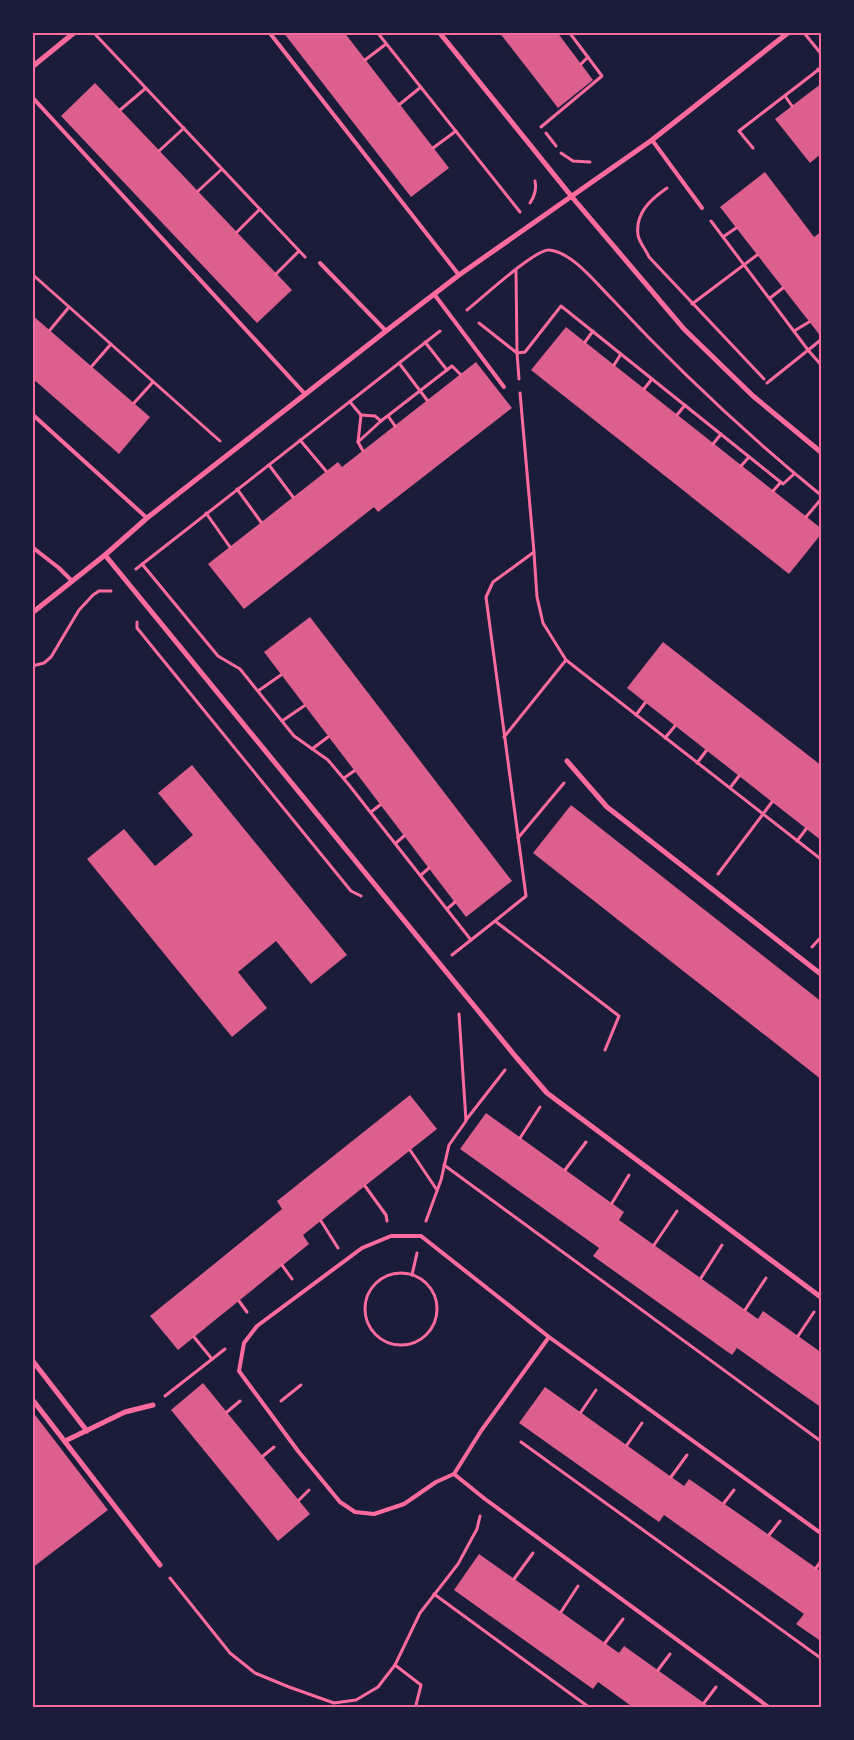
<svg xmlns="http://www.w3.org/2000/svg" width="854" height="1740" font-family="Inter,sans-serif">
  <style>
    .building { fill: #dd5f8e }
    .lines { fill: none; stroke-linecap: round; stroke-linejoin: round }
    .path { stroke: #ff6b9d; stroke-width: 3 }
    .service { stroke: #ff6b9d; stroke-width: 4 }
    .minor { stroke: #ff6b9d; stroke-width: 5 }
    .neatline { fill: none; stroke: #ff6b9d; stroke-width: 2 }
  </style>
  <rect width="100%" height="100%" fill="#1b1b3a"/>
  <g class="building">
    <path d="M283,32h61l105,136 -38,29z"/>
    <path d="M499,32h58l36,48 -35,28z"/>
    <path d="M95,83l197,207 -35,33 -196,-207z"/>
    <path d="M822,83v70l-12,10 -35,-44z"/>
    <path d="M765,172l49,65 8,-6v107l-102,-131z"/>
    <path d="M32,315l118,102 -31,37 -87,-76z"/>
    <path d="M566,327l256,202v4l-33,41 -258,-204z"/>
    <path d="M476,362l36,46 -134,104 -4,-5 -130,102 -36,-45 130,-102 4,5z"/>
    <path d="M310,617l202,264 -46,36 -202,-265z"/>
    <path d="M663,642l159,124v75l-195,-153z"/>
    <path d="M192,765l155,190 -36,29 -35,-43 -38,31 29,36 -35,29 -145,-178 37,-30 31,37 38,-31 -35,-42z"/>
    <path d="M571,805l251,197v78l-289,-227z"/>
    <path d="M410,1095l27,34 -134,106 6,9 -131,106 -28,-34 132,-107 -5,-8z"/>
    <path d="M486,1113l138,99 -5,8 139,99 5,-8 59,42v55l-85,-60 -5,7 -139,-99 6,-8 -139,-99z"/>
    <path d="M203,1383l107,131 -32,27 -107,-131z"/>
    <path d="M545,1387l139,99 5,-7 133,93v70l-26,-18 8,-10 -140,-99 -5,7 -140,-99z"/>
    <path d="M32,1411l76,99 -76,58z"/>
    <path d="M479,1554l140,99 5,-7 87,62h-77l-36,-26 -5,7 -139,-99z"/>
  </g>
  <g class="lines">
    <g class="path">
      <path d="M93,32l212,225"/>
      <path d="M377,32l143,180"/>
      <path d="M805,34l17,21"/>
      <path d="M365,60l21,-16"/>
      <path d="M581,64l7,-7"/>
      <path d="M818,69l4,5"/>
      <path d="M785,96l7,10"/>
      <path d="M400,104l21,-17"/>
      <path d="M120,110l26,-22"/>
      <path d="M541,127l61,-51 -33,-44"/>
      <path d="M546,133l10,13"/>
      <path d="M433,148l23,-17"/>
      <path d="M753,148l-14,-17 83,-64"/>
      <path d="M159,151l25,-23"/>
      <path d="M561,153l12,8 17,1"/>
      <path d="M667,188c-16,11 -32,25 -29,47 1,7 8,15 11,22l115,122"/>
      <path d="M198,191l24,-22"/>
      <path d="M530,203c4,-6 7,-14 5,-22"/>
      <path d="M711,221l97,129 14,16"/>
      <path d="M237,232l23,-23"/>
      <path d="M723,237l13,-9"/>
      <path d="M516,270l1,83 2,26"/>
      <path d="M32,274l188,167"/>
      <path d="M276,274l23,-23"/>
      <path d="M770,298l13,-10"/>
      <path d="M692,304l65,-49"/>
      <path d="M467,310c14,-11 68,-61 82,-60 23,2 47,33 62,48 66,71 136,137 211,198"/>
      <path d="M479,323l38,30 8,-1 36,-46 222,178 11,-10"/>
      <path d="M50,330l19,-23"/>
      <path d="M794,331l15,-9"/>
      <path d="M425,342l22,28"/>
      <path d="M585,342l8,-11"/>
      <path d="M399,363l28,37"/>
      <path d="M614,365l7,-11"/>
      <path d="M92,366l19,-22"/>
      <path d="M767,383l55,-44"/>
      <path d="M644,389l8,-10"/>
      <path d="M520,393l14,159 -41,30 -7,15 40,299 -31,25 124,95 -14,34"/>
      <path d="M350,402l11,13 -3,27 5,9"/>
      <path d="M134,403l19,-21"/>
      <path d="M361,415l14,1 6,5"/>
      <path d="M677,415l8,-10"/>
      <path d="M388,416l7,10"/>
      <path d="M300,440l26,31"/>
      <path d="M358,442l23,-21 71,-55 8,8"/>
      <path d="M713,444l8,-10"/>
      <path d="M269,465l24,32"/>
      <path d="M741,466l8,-9"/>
      <path d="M237,489l24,33"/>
      <path d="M773,491l8,-9"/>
      <path d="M206,513l24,34"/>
      <path d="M806,517l16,-19"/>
      <path d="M142,564l76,92 22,13 54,67 34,24 21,25 122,155"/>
      <path d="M136,569l304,-238"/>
      <path d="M137,622v6l214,263 10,5"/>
      <path d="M566,660l256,200"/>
      <path d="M32,666l12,-3 7,-6 28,-47 14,-15 6,-4h12"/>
      <path d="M258,691l23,-16"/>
      <path d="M636,715l9,-12"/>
      <path d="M282,721l22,-15"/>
      <path d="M504,737l62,-77 -23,-37 -6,-26 -3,-44"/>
      <path d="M665,738l10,-12"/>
      <path d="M312,749l16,-12"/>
      <path d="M697,763l9,-12"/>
      <path d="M344,778l10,-7"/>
      <path d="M730,788l9,-12"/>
      <path d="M371,812l9,-7"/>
      <path d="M518,838l46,-55"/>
      <path d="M797,841l9,-12"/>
      <path d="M396,843l8,-7"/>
      <path d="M718,874l54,-72"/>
      <path d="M421,875l8,-7"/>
      <path d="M447,909l8,-7"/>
      <path d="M812,947l10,-11"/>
      <path d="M452,955l43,-34"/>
      <path d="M466,1120l39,-50"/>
      <path d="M520,1138l20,-31"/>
      <path d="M410,1150l27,40"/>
      <path d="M444,1165l378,277"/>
      <path d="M565,1170l21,-28"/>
      <path d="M365,1186l21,29 1,6"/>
      <path d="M612,1203l17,-28"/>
      <path d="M321,1221l17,27"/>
      <path d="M426,1221l15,-41 8,-35 17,-24 -7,-107"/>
      <path d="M654,1245l23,-34"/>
      <path d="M282,1265l10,14"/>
      <circle cx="401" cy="1309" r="36"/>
      <path d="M412,1275l5,-22"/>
      <path d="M701,1278l21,-33"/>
      <path d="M239,1301l8,11"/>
      <path d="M745,1310l21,-32"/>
      <path d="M798,1336l16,-24"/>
      <path d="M194,1337l18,22"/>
      <path d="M165,1396l60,-47"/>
      <path d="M281,1401l20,-16"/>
      <path d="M227,1412l13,-11"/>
      <path d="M581,1412l15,-22"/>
      <path d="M521,1442l301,217"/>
      <path d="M627,1445l15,-22"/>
      <path d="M263,1456l11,-9"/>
      <path d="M671,1477l16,-22"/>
      <path d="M299,1500l10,-10"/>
      <path d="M724,1503l10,-13"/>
      <path d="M769,1535l11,-14"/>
      <path d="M816,1568l6,-8"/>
      <path d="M170,1578l60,75 25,20 34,14 45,16 22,-3 22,-13 17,-22 25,-52 38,-49 19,-35 3,-13"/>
      <path d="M514,1579l19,-26"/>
      <path d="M434,1594l156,114"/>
      <path d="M561,1612l17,-26"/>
      <path d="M605,1643l18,-24"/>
      <path d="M395,1665l26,20 -5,20 3,3"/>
      <path d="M658,1670l12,-16"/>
      <path d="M704,1703l12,-16"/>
    </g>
    <g class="service">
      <path d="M269,32l190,243"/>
      <path d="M32,97l273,297"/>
      <path d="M652,140l50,68"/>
      <path d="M320,263l66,68"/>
      <path d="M434,294l70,93"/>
      <path d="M32,414l115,104"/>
      <path d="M32,547l27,21 13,13"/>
      <path d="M549,1337l-68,94 -27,43 -18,8 -32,22 -30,10 -19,-2 -15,-10 -42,-51 -59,-80 5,-28 13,-17 105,-78 29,-12h30l128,101 273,197"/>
      <path d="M454,1474l31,25 285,209"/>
    </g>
    <g class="minor">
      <path d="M439,32l133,165 112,132 69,67 69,57"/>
      <path d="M32,67l43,-35"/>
      <path d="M105,555l411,502 31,36 275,205"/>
      <path d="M32,613l73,-58 42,-37 239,-187 73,-56 193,-135 137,-108"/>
      <path d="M567,761l40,46 215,168"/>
      <path d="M32,1360l55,71"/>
      <path d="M32,1399l128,166"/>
      <path d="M65,1441l60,-29 28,-7"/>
    </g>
  </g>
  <rect width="854" height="1740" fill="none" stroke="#1b1b3a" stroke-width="68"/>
  <rect x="34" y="34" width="786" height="1672" class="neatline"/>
</svg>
